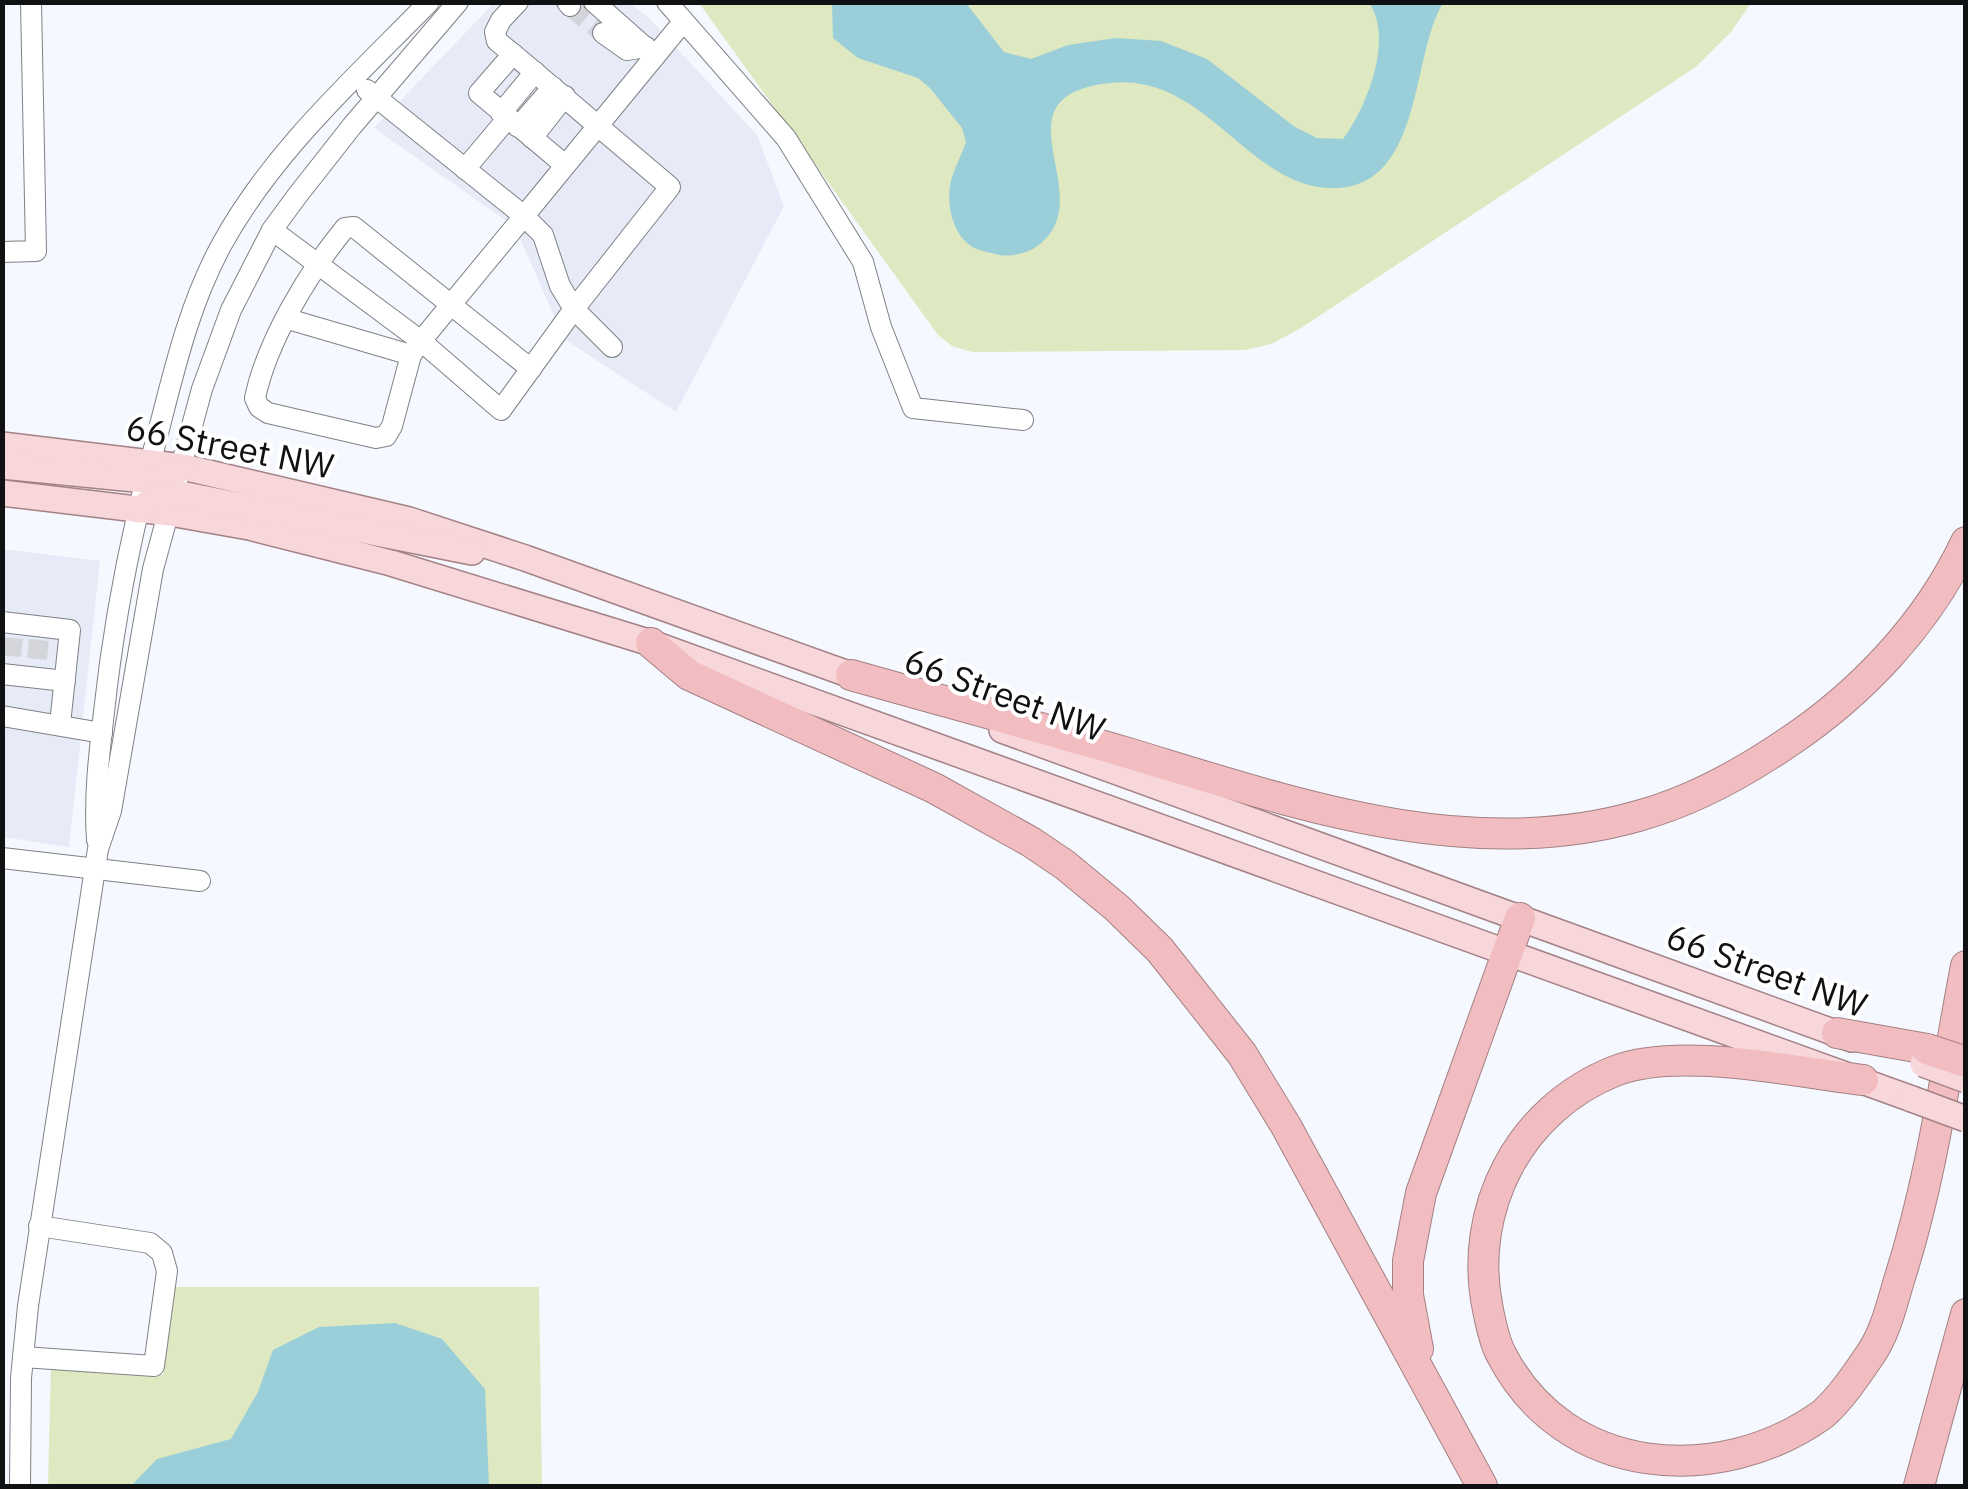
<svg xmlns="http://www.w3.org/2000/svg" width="1968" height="1489" font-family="'IBM Plex Sans',sans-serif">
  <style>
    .built { fill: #e6ebf7 }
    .green { fill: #dee8c1 }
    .water { fill: #9aced8 }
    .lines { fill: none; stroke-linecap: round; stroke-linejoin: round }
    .minor-tunnel { stroke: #d3d5db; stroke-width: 20; stroke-dasharray: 20 10; stroke-linecap: butt }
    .minor-casing { stroke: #7f8186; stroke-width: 22 }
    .major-casing { stroke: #a38184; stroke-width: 28 }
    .highway-casing { stroke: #a38184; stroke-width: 32 }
    .minor { stroke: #fff; stroke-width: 20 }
    .major { stroke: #f7d7da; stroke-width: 25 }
    .highway { stroke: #f2bdc1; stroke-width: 30 }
    .major-bridge-casing { stroke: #a38184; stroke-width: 28; stroke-linecap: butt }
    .highway-bridge-casing { stroke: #a38184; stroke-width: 32; stroke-linecap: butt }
    .major-bridge { stroke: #f7d7da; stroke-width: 25 }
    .highway-bridge { stroke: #f2bdc1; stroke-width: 30 }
    .labels { text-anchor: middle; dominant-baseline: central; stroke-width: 8; stroke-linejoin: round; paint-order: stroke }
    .street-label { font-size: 35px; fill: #101113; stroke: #fff }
  </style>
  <rect width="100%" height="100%" fill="#f5f8fe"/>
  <g class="built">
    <path d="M494,3h135l18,13 110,119 27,71 -108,206 -112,-73 -49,-112 -141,-99z"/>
    <path d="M2,549l98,12 -31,286 -66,-10z"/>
  </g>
  <g class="green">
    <path d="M699,3h1052l-20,29 -34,34 -396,262 -30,16 -26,6 -273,2 -20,-6 -14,-11z"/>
    <path d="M174,1287h365l3,199h-494l3,-122 112,11z"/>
  </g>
  <g class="water">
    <path d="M832,3h134l38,49 27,7 37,-14 48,-7 45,3 46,18 88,68 22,11 26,1c24,-32 51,-101 26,-136h74c-32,52 -20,180 -105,185 -88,5 -130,-116 -228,-105 -123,13 -4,116 -74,164 -9,6 -25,10 -36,8 -8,-2 -22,-4 -29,-9 -20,-13 -26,-48 -19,-69 4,-12 10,-23 14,-35l-4,-14 -32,-40 -12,-10 -60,-20 -25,-20z"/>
    <path d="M395,1323l47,16 43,50 4,97h-358l26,-27 74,-20 27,-47 15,-42 46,-23z"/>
  </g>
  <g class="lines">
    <g class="minor-tunnel">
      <path d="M570,6l33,27"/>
      <path d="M11,656l2,-18"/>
      <path d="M37,659l2,-19"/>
    </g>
    <defs>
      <g id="minor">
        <path d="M567,2l3,4"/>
        <path d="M594,2l61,54"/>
        <path d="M667,2l119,136 77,124 18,65 32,81 110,12"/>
        <path d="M603,33l24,17 19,-3"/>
        <path d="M513,54l-16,-13 -2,-9 6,-12 17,-18"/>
        <path d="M367,90l157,126 159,-194"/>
        <path d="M501,113l34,-41"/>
        <path d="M518,127l35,-40"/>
        <path d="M532,138l33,-42"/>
        <path d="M565,165l-86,-72 34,-39 157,133 -96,122 -14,-23 -17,-51 -19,-19 -103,125 80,69 73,-101 38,38"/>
        <path d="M465,169l42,-50"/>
        <path d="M272,230l149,111 -10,14 -19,71 -6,10 -10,2 -108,-25 -9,-6 -4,-9c12,-57 53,-125 90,-170l9,-1 177,142"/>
        <path d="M2,252l34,-1 -5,-249"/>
        <path d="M288,319l123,36"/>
        <path d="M2,622l68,8 -10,94"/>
        <path d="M2,674l63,7"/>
        <path d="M2,716l100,17"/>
        <path d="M97,840c-3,-43 2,-85 7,-128 10,-94 28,-184 53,-275 17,-66 32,-133 65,-193 51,-93 134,-167 207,-242"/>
        <path d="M2,858l198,23"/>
        <path d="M23,1357l131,9 13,-95 -5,-18 -12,-10 -111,-17"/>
        <path d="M20,1486l1,-108 7,-72 70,-457 13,-38 42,-242 49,-180 29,-79 41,-80 25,-34 55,-70 106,-124"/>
      </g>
      <g id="major">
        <path d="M2,445l181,22 226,53 116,38 340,122"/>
        <path d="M2,466l143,14 18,-3 17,-8"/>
        <path d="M2,493l168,20 79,14 142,36 260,80 1261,456"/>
        <path d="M138,510l20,-14 18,-3 296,59"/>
        <path d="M1002,730l850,309"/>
      </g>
      <g id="highway">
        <path d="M651,643l38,32 245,113 97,54 34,23 52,43 43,42 82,104 44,72 196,360"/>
        <path d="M851,675c92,26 185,51 277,78 162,49 339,112 510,63 51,-14 105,-43 149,-73 74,-49 141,-120 179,-201"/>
        <path d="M1837,1033l90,16"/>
        <path d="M1863,1080c-68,-8 -185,-34 -248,-9 -96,38 -148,139 -127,239 3,14 6,31 13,44 63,123 218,135 322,60 18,-16 34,-40 47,-59 16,-23 22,-52 30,-78 32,-100 46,-207 66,-311"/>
        <path d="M1418,1349l-10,-54v-34l13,-68 99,-275"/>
        <path d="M1919,1486l47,-172"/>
      </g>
    </defs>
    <use href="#minor" class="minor-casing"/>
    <use href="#major" class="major-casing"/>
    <use href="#highway" class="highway-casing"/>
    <use href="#minor" class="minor"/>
    <use href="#major" class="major"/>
    <use href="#highway" class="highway"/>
    <defs>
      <g id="major-bridge">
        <path d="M1923,1064l43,16"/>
        <path d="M1912,1099l54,20"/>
      </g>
      <path id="highway-bridge" d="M1927,1049l39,13"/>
    </defs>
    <use href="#major-bridge" class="major-bridge-casing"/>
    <use href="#highway-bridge" class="highway-bridge-casing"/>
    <use href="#major-bridge" class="major-bridge"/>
    <use href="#highway-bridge" class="highway-bridge"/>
  </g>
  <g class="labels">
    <g class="street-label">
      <text transform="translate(230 446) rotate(11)">66 Street NW</text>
      <text transform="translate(1005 694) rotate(20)">66 Street NW</text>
      <text transform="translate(1767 970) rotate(20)">66 Street NW</text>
    </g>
  </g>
  <rect width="1968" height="1489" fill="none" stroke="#101113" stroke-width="10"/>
</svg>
